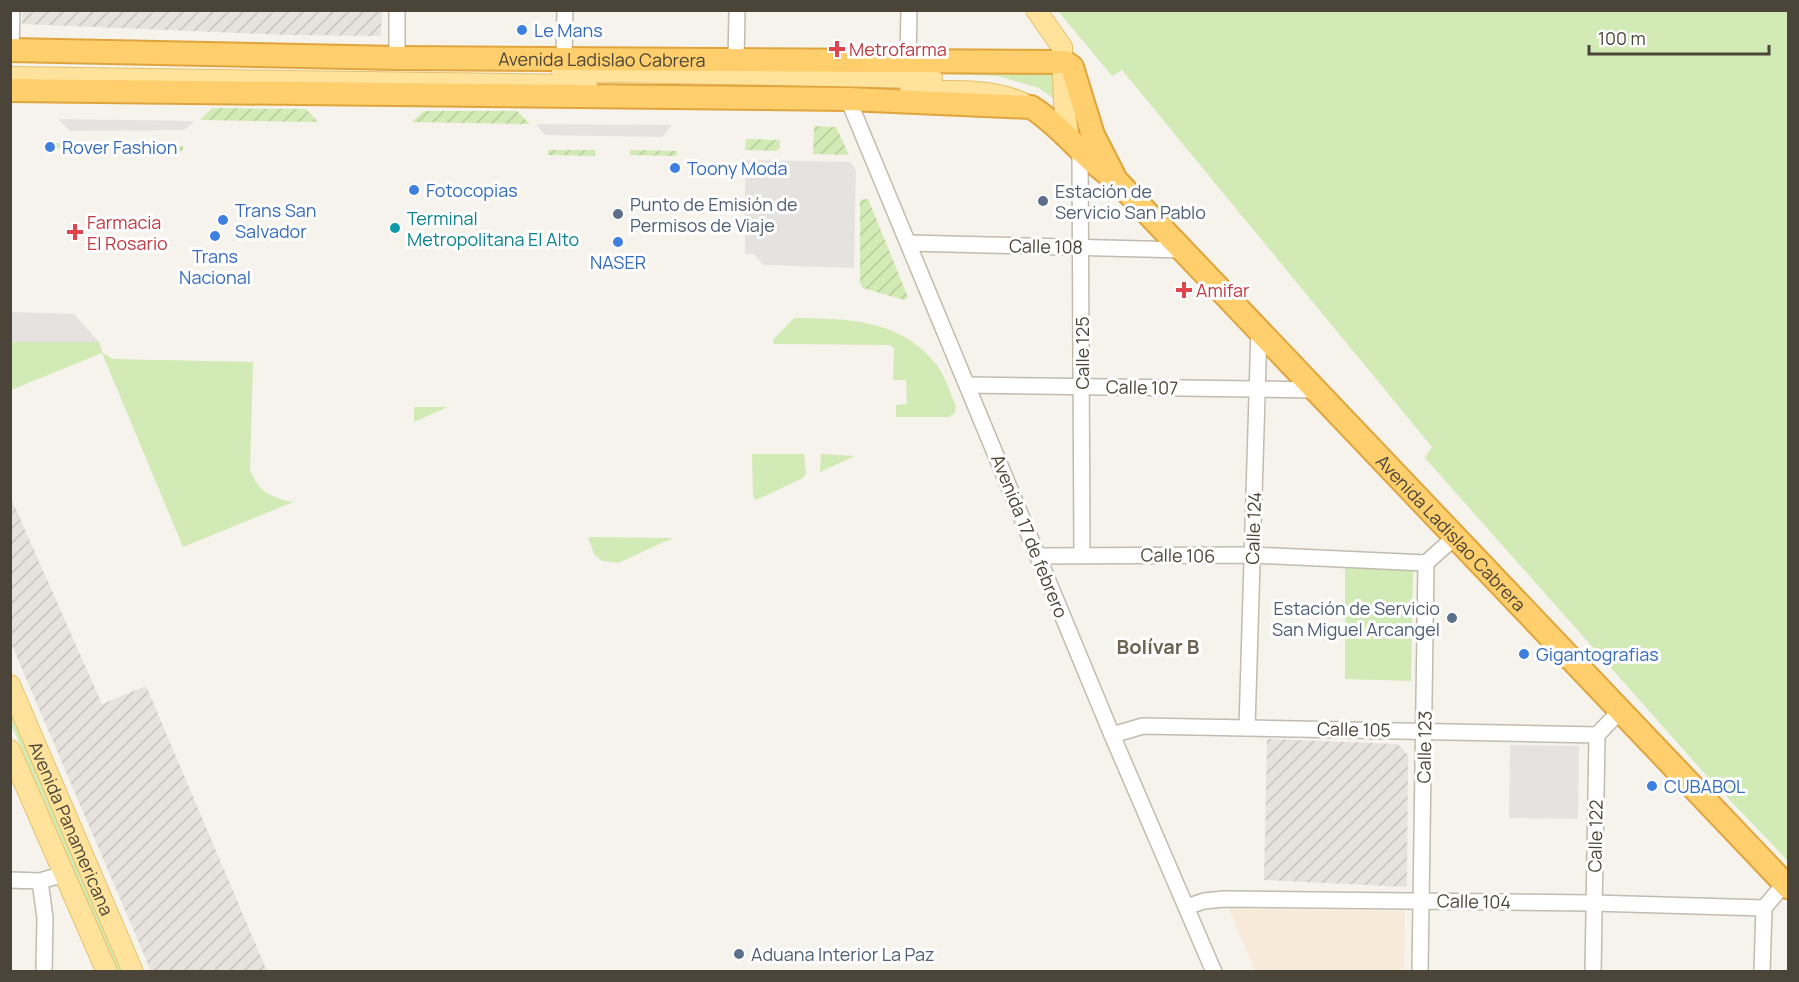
<svg xmlns="http://www.w3.org/2000/svg" width="1799" height="982" font-family="Manrope,sans-serif">
  <style>
    .commercial { fill: #f7ead8 }
    .industrial { fill: url(#industrial-furrows) }
    .grass { fill: #d2eab5 }
    .garden { fill: url(#garden-furrows) }
    .parking { fill: #e5e3e0 }
    .lines { fill: none; stroke-linecap: round; stroke-linejoin: round }
    .minor-casing { stroke: #c2bbae; stroke-width: 18 }
    .major-casing { stroke: #e6c16a; stroke-width: 22 }
    .highway-casing { stroke: #e0a43c; stroke-width: 26 }
    .minor { stroke: #fff; stroke-width: 15 }
    .major { stroke: #ffe39c; stroke-width: 20 }
    .highway { stroke: #ffcf6e; stroke-width: 22 }
    .shop-dot { fill: #3f7fe0; stroke: #fff; stroke-width: 2 }
    .health-dot { fill: #e0444e; stroke: #fff; stroke-width: 2 }
    .service-dot { fill: #5c6f8a; stroke: #fff; stroke-width: 2 }
    .culture-dot { fill: #0f9aa8; stroke: #fff; stroke-width: 2 }
    .labels { text-anchor: middle; dominant-baseline: central; stroke-width: 6; stroke-linejoin: round; paint-order: stroke }
    .shop-label { font-size: 18px; fill: #366cbe; stroke: #fff; text-anchor: start }
    .health-label { font-size: 18px; fill: #be3a42; stroke: #fff; text-anchor: start }
    .street-label { font-size: 18px; fill: #4b4439; stroke: #fff }
    .service-label { font-size: 18px; fill: #4e5e75; stroke: #fff; text-anchor: start }
    .culture-label { font-size: 18px; fill: #0d838f; stroke: #fff; text-anchor: start }
    .neighbourhood-label { font-size: 20px; font-weight: bold; fill: #6e6250; stroke: #fff }
  </style>
  <defs>
    <pattern id="industrial-furrows" width="10" height="10" patternUnits="userSpaceOnUse" patternTransform="scale(1.5)"><rect width="10" height="10" fill="#e6e2dd"/><path d="M-1 1l2-2M0 10L10 0M9 11l2-2" fill="none" stroke="#c7c3be"/></pattern>
    <pattern id="garden-furrows" width="10" height="10" patternUnits="userSpaceOnUse" patternTransform="scale(1.5)"><rect width="10" height="10" fill="#d2eab5"/><path d="M-1 1l2-2M0 10L10 0M9 11l2-2" fill="none" stroke="#b6ca9c"/></pattern>
  </defs>
  <rect width="100%" height="100%" fill="#f6f3ec"/>
  <path class="commercial" d="M1229,909l176,2 -1,60h-149z"/>
  <g class="industrial">
    <path d="M23,10l359,1 -1,23 -1,2 -92,-1 -266,-11z"/>
    <path d="M10,496l92,208 44,-18 121,285h-116l-140,-328z"/>
    <path d="M1267,739l131,5 10,11 -1,132 -143,-7z"/>
  </g>
  <g class="grass">
    <path d="M1058,11h730v850l-83,-87 -280,-316 7,-11 -310,-377 -10,6z"/>
    <path d="M807,69l235,1 12,4 3,27 -18,-13 -41,-12z"/>
    <path d="M794,318c53,1 105,0 142,46 9,11 14,29 20,42l-1,7 -6,4h-53v-12l11,-1 -1,-24h-13l1,-31 -4,-4 -116,-1 -1,-4z"/>
    <path d="M11,342h88l3,10 11,7 140,3 -3,108c9,22 20,27 43,32l-110,45 -81,-194 -91,37z"/>
    <path d="M414,407h34l-34,15z"/>
    <path d="M752,454h52l2,20 -3,4 -47,22 -3,-4z"/>
    <path d="M821,454l34,2 -35,16z"/>
    <path d="M588,537l85,1 -55,25 -16,-2 -8,-7z"/>
    <path d="M1345,568l68,3 -2,110 -66,-2z"/>
    <path d="M10,705l115,266h-8l-106,-247z"/>
  </g>
  <g class="garden">
    <path d="M212,108l94,1 12,13 -118,-2z"/>
    <path d="M424,111h93l13,13 -118,-2z"/>
    <path d="M814,126l22,1 13,28 -36,-1z"/>
    <path d="M746,139l34,1v8l-4,3 -31,-1z"/>
    <path d="M54,143l47,1v5l-47,-1z"/>
    <path d="M137,145l46,1v5l-46,-1z"/>
    <path d="M548,150h47v6l-47,-1z"/>
    <path d="M630,150l47,1v5l-47,-1z"/>
    <path d="M868,199l40,98 -4,3 -41,-12 -3,-5v-83z"/>
  </g>
  <g class="parking">
    <path d="M58,119l137,2 -11,9 -114,1z"/>
    <path d="M536,124l136,1 -10,12 -117,-2z"/>
    <path d="M745,160l106,2 5,9 -2,97 -91,-3 -9,-11h-9z"/>
    <path d="M11,312l63,2 25,28h-88z"/>
    <path d="M1510,745l69,1 -1,73 -69,-1z"/>
  </g>
  <g class="lines">
    <defs>
      <g id="minor">
        <path d="M11,50l1,-40"/>
        <path d="M397,58v-48"/>
        <path d="M564,59l1,-49"/>
        <path d="M736,61l1,-51"/>
        <path d="M908,61l1,-51"/>
        <path d="M848,99l264,636 102,237"/>
        <path d="M1080,152l2,402"/>
        <path d="M909,243l274,7"/>
        <path d="M967,385l350,5"/>
        <path d="M1038,556l214,-1 174,8"/>
        <path d="M1247,728l12,-399"/>
        <path d="M1112,735l31,-9 454,9"/>
        <path d="M10,880l30,1 24,-7"/>
        <path d="M40,881l5,37 -1,54"/>
        <path d="M1186,907l18,-6 20,-2 369,4 171,5"/>
        <path d="M1420,972l6,-409 30,-27"/>
        <path d="M1593,972l4,-237 24,-25"/>
        <path d="M1762,972l2,-64 21,-25"/>
      </g>
      <g id="major">
        <path d="M1036,10l26,37 2,57 5,36"/>
        <path d="M562,71l370,7"/>
        <path d="M10,77l577,8"/>
        <path d="M910,91c37,1 79,-4 113,12"/>
        <path id="s1" d="M10,685l123,287"/>
        <path d="M10,750l97,222"/>
      </g>
      <g id="highway">
        <path id="s2" d="M10,50l387,8 668,4 7,5 21,68 21,41"/>
        <path id="s3" d="M10,90l838,9 183,8c32,20 52,51 84,72l673,708"/>
      </g>
    </defs>
    <use href="#minor" class="minor-casing"/>
    <use href="#major" class="major-casing"/>
    <use href="#highway" class="highway-casing"/>
    <use href="#minor" class="minor"/>
    <use href="#major" class="major"/>
    <use href="#highway" class="highway"/>
  </g>
  <g class="shop-dot">
    <circle cx="522" cy="30" r="6"/>
    <circle cx="50" cy="147" r="6"/>
    <circle cx="675" cy="168" r="6"/>
    <circle cx="414" cy="190" r="6"/>
    <circle cx="223" cy="220" r="6"/>
    <circle cx="215" cy="236" r="6"/>
    <circle cx="618" cy="242" r="6"/>
    <circle cx="1524" cy="654" r="6"/>
    <circle cx="1652" cy="786" r="6"/>
  </g>
  <g class="health-dot">
    <path d="M834 40h6v6h6v6h-6v6h-6v-6h-6v-6h6z"/>
    <path d="M72 223h6v6h6v6h-6v6h-6v-6h-6v-6h6z"/>
    <path d="M1181 281h6v6h6v6h-6v6h-6v-6h-6v-6h6z"/>
  </g>
  <g class="service-dot">
    <circle cx="1043" cy="201" r="6"/>
    <circle cx="618" cy="214" r="6"/>
    <circle cx="1452" cy="618" r="6"/>
    <circle cx="739" cy="954" r="6"/>
  </g>
  <circle class="culture-dot" cx="395" cy="228" r="6"/>
  <g class="labels">
    <g class="shop-label">
      <text x="534" y="30">Le Mans</text>
      <text x="62" y="147">Rover Fashion</text>
      <text x="687" y="168">Toony Moda</text>
      <text x="426" y="190">Fotocopias</text>
      <text x="235" y="210">Trans San<tspan x="235" dy="21">Salvador</tspan></text>
      <text x="215" y="256" text-anchor="middle">Trans<tspan x="215" dy="21">Nacional</tspan></text>
      <text x="618" y="262" text-anchor="middle">NASER</text>
      <text x="1536" y="654">Gigantografias</text>
      <text x="1664" y="786">CUBABOL</text>
    </g>
    <g class="health-label">
      <text x="849" y="49">Metrofarma</text>
      <text x="87" y="222">Farmacia<tspan x="87" dy="21">El Rosario</tspan></text>
      <text x="1196" y="290">Amifar</text>
    </g>
    <g class="street-label">
      <text stroke="none"><textPath href="#s2" startOffset="592">Avenida Ladislao Cabrera</textPath></text>
      <text transform="translate(1046 246) rotate(1)">Calle 108</text>
      <text transform="translate(1082 353) rotate(-90)">Calle 125</text>
      <text transform="translate(1142 387) rotate(1)">Calle 107</text>
      <text transform="translate(1253 528) rotate(-88)">Calle 124</text>
      <text stroke="none"><textPath href="#s3" startOffset="1620">Avenida Ladislao Cabrera</textPath></text>
      <text transform="translate(1030 536) rotate(68)">Avenida 17 de febrero</text>
      <text transform="translate(1178 555) rotate(1)">Calle 106</text>
      <text transform="translate(1354 729) rotate(1)">Calle 105</text>
      <text transform="translate(1424 747) rotate(-89)">Calle 123</text>
      <text stroke="none"><textPath href="#s1" startOffset="156">Avenida Panamericana</textPath></text>
      <text transform="translate(1595 836) rotate(-89)">Calle 122</text>
      <text transform="translate(1474 901) rotate(1)">Calle 104</text>
    </g>
    <g class="service-label">
      <text x="1055" y="191">Estación de<tspan x="1055" dy="21">Servicio San Pablo</tspan></text>
      <text x="630" y="204">Punto de Emisión de<tspan x="630" dy="21">Permisos de Viaje</tspan></text>
      <text x="1440" y="608" text-anchor="end">Estación de Servicio<tspan x="1440" dy="21">San Miguel Arcangel</tspan></text>
      <text x="751" y="954">Aduana Interior La Paz</text>
    </g>
    <g class="culture-label">
      <text x="407" y="218">Terminal<tspan x="407" dy="21">Metropolitana El Alto</tspan></text>
    </g>
    <g class="neighbourhood-label">
      <text x="1158" y="646">Bolívar B</text>
    </g>
  </g>
  <rect width="1799" height="982" fill="none" stroke="#4b4439" stroke-width="24"/>
  <path d="M1589 45v9h180v-9" fill="none" stroke="#4b4439" stroke-width="3"/>
  <text x="1598" y="45" font-size="18" fill="#4b4439" stroke="#ffffff" stroke-width="4.5" paint-order="stroke">100 m</text>
</svg>
